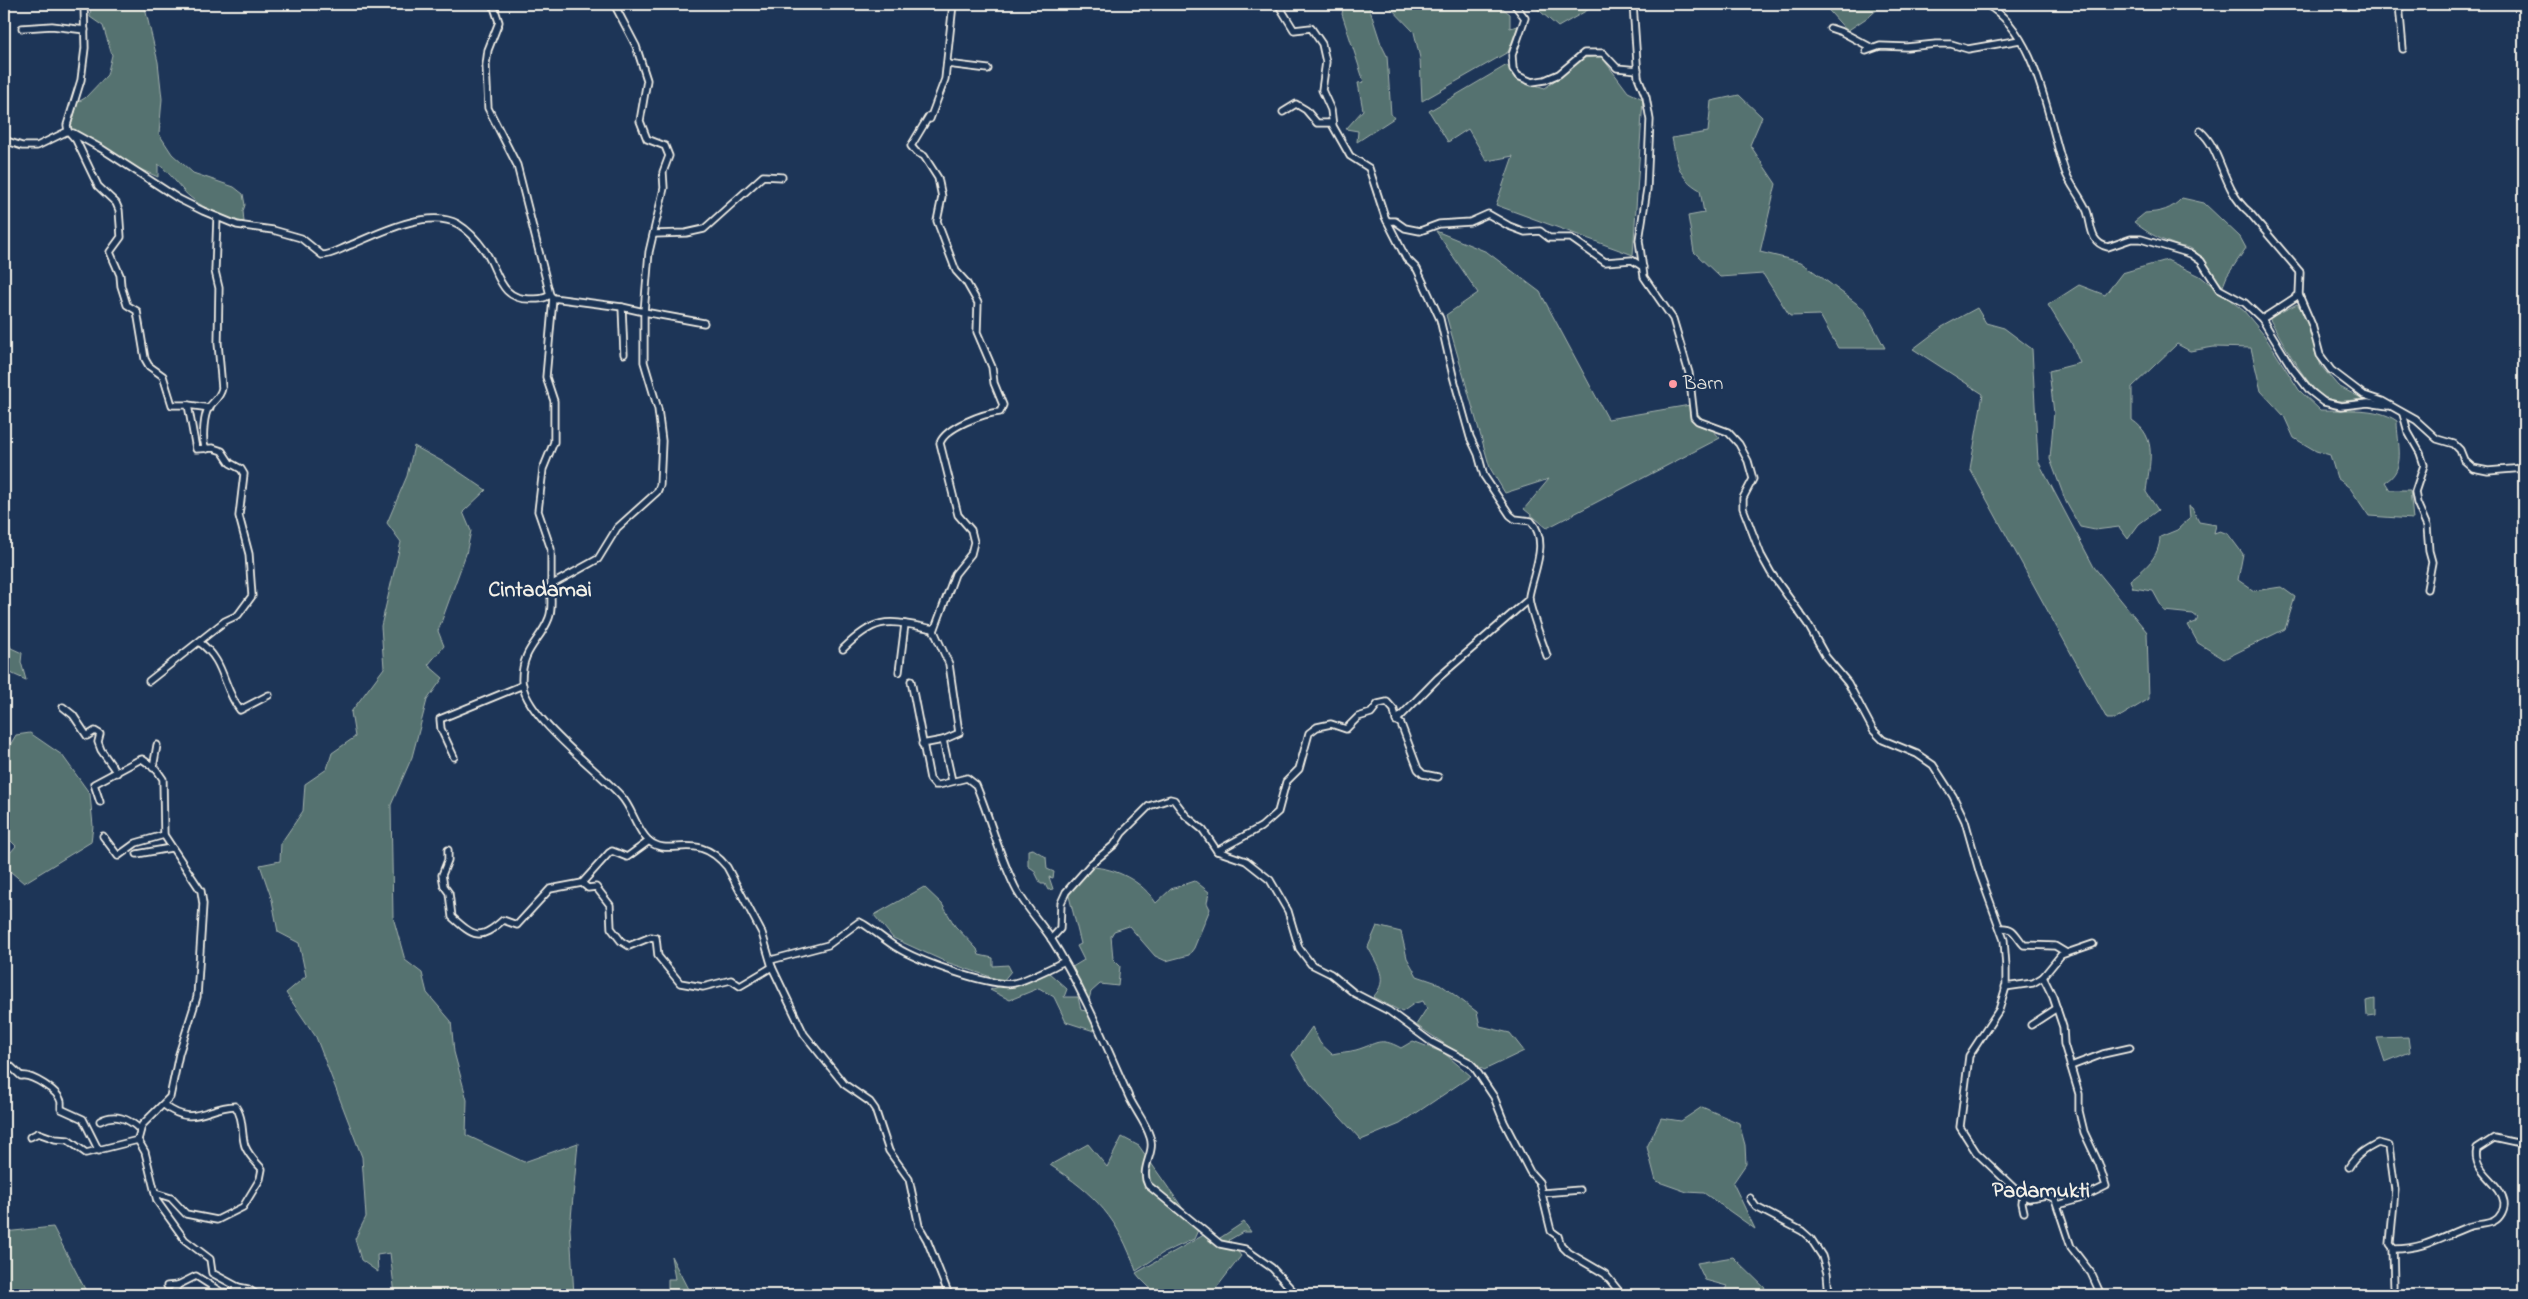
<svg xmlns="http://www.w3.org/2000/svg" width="2528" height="1299" font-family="'Indie Flower',sans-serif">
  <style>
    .green { fill: #547270; stroke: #a4b2ac }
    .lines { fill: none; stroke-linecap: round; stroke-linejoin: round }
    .street-casing { stroke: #f4f1e8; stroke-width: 9 }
    .street { stroke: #1d3557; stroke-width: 5.5 }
    .poi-dot { fill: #ff9aa2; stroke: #1d3557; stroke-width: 2 }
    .labels { text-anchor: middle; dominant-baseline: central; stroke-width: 4.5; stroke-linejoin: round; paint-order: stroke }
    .poi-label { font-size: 20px; fill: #f4f1e8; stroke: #1d3557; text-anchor: start }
    .quarter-label { font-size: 22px; font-weight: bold; fill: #f4f1e8; stroke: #1d3557 }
  </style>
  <rect width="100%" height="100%" fill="#1d3557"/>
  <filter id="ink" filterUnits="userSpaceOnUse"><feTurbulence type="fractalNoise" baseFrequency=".02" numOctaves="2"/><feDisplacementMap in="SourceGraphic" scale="10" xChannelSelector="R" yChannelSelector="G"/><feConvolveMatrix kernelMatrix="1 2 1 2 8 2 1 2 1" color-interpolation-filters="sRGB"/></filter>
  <g filter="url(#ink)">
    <g class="green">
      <path d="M91,4h53l14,58 4,37 -3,35 13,20 21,19 41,14 9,7 2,11 -2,6 1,11c-19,-3 -49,-17 -62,-33 -8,-9 -14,-18 -24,-25v13l-25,-11 -63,-37 8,-27 7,-4 22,-23 5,-20 -9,-29 -13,-9z"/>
      <path d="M1344,4h24l13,40 6,12 4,58 3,4 -37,24 1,-11 -12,-2 17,-19 -5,-27 6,-1 -22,-68z"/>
      <path d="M1387,4h114v3l9,7v14l8,-2 -10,26 -86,49 -2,-43 -6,-26z"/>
      <path d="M1532,4h66l-40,23z"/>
      <path d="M1823,4h60l-12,11 -24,16z"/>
      <path d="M1601,56l27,36 15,7 -10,156 -137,-50 17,-49 -26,5 -19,-32 -20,13 -19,-31 78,-46 8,14 30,9 39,-30z"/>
      <path d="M1739,95l23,22 -12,28 26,39 -16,68 41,10 63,47 21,39h-47l-18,-33 -30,1 -27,-42 -43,3 -26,-25 -6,-36 16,-3 -4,-23c-23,-13 -23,-28 -28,-52l36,-6 3,-31z"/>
      <path d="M2182,198l22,5 36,34 6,11 -19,28 -4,10c-12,-12 -17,-29 -33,-38 -3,-1 -8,-1 -11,-2 -16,-5 -32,-13 -45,-24l11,-9c16,-1 26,-3 37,-15z"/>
      <path d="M1436,231l51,21 53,40 68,127 82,-14 30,33 -173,90 -23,-19 25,-30 -44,14 -15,-25 -44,-153 32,-22z"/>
      <path d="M2167,260l33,16 44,35 20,24 35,55 21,20c25,1 56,-4 77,11 0,22 10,49 -12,61l5,8h20l3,29 -44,-3 -19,-28 -13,-10 -7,-23 -14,-4 -22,-13 -10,-22 -23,-25 -10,-43 -37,-1 -24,4 -13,-7 -45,43v33c27,18 17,44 14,72l12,18 -19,14 -11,15 -9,-12 -24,3 -15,-3 -14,-25 -16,-43 4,-46 -5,-42 31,-8 -9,-21 -23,-37 31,-20 26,10 17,-22z"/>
      <path d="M2297,304l7,9 17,53 17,20 25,13c-12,1 -24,4 -35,0 -20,-7 -48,-63 -59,-81z"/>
      <path d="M1977,308l9,15 18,5 28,21 6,112 56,106 53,65 2,67 -33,20h-9l-137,-250 13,-75 -70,-45 29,-22z"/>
      <path d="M414,446l35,19 37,25 -23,22 8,19 -5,23 -28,77 6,15 -16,19 15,13 -16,22 -15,57 -21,48 2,112 12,43 17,13 5,20 24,28 3,31 13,48 -1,35 58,27 54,-19 -8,86 4,66h-179l-5,-42 -13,2 1,17 -17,-12 -6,-21 11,-22 -4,-60 -46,-120 -30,-44 20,-17 -7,-33 -21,-11 -6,-32 -12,-35 20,-4 1,-18 22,-32 2,-27 22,-15 5,-16 23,-16 -4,-25 33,-44 -3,-42 20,-84 -14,-19 20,-47z"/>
      <path d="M2189,506l3,2 7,14 17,3 -2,8 6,-2 8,3 15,20 -5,26 16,11 27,-4 14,10 -10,32 -61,30 -26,-16 -10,-18 8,-3 2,-4 -5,-4 -29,-3 -11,-20 -20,-3 -3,-8c16,-12 29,-23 30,-43l17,-7 13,-12z"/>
      <path d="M6,636l5,12 11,5 -1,9 5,18 -22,-10v-33z"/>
      <path d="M30,733l32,22 28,39 3,32 -2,16 -67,41 -20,-17v-6l12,-14 -12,-12v-79l12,-20z"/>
      <path d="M1033,849l13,8 1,12 7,3 -1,6 -4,-1 4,12 -5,1 -3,-6h-4l-7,-14 -6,-4v-16z"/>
      <path d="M1091,867c25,1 51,14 65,36l15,-14 24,-8 14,11 -2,11 3,6 -16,39 -5,7 -23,6 -11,-5 -26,-30 -15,5 -3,5 2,23 7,7 -2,20 -18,-2 -9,8 -3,11 -19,-34 15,-9 -7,-14 4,-2 -13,-52z"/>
      <path d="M924,887l18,17 13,22 22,23 2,6 14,3v8l15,-1 3,6 -8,10 -57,-19 -53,-24 -19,-23z"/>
      <path d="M1377,926l24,6 6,26 10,18 23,8 37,28 3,14 30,7 14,18 -40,19 -68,-45 11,-17 -4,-7 -8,2 -13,9 -29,-15c17,-17 4,-32 -5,-50z"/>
      <path d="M1048,972l19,17 -3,8h14l3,13 10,2 3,19 -28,-9 -12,-25 -15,-9 -29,12 -20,-10 46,-17z"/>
      <path d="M2375,999v16l-8,1 -1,-15z"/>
      <path d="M1312,1027l8,16 12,11c8,-2 17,-2 24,-4 21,-6 23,-14 45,-2l12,-7 31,12 27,23 -71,48 -39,16 -51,-56 -18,-29z"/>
      <path d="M2408,1037l2,15 -25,10 -8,-24z"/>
      <path d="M1702,1107l37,16 6,22 1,19 -13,19 22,46 -51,-36 -17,-1 -31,-11 -9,-34 14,-29 20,3z"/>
      <path d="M1122,1137l17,9 59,84 -4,9 -31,14 -27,18c-18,-53 -40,-76 -86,-106l38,-21 19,23z"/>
      <path d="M1244,1222l7,10h-8l-14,8 12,16 -30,39h-55c-6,-9 -14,-13 -20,-22l73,-41 8,8z"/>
      <path d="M53,1227l35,68h-84v-63z"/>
      <path d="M671,1256l20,39h-32l9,-4v-12h7z"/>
      <path d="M1733,1257l36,35 2,3h-49l5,-9 -22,-6 -8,-17z"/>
    </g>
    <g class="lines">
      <defs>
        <g id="street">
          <path d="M84,4l1,44 -4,32 -14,45 1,6 8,9 22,46 18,17 3,7 2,27 -11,15 10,23 1,11 6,19 10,6 8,48 4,7 14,10 9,29h16l8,44 17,-1 9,3 8,12 11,6 3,5 -5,42 10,38 3,42 -14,19 -13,6 -76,60"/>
          <path d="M493,4l6,18 -11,28 -2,15 2,43 29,57 33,130 3,3 69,9 22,5v50l14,47 4,32 -2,44 -3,7 -40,36 -19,31 -47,26c-1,11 2,23 -2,33 -9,24 -27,30 -27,62 0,35 76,90 99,116 12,13 14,32 28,45 22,18 47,-12 78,26l35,66 10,34 32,67 40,50 26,18 5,7 14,42 20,28 10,47 8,14 22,55"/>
          <path d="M614,4l22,42 11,34 -7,41 7,18 18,7 4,10 -6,16 1,16 -15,64 -5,60 60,11"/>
          <path d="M1278,4l16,26 17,-2 11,16 4,18 -4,28 9,20 2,16 17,30 19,12 16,49 21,41 11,11 23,50 13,57 17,61 8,17 6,22 26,39 5,4 16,2c19,21 2,51 -2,75 -1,10 14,47 18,60"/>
          <path d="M1514,4l11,14 -13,37 1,14 5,7 14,6 13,-2 14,-6 25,-21h19l14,15 21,2"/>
          <path d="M1633,4l5,73 8,20 4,23 -3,69 -8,51 5,37 29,42 16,54 5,44 4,4 30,11 11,12 9,17 5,18 -10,19v10l18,47 10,18 36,50 19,34 22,26 25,47 10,10 34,14 16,11 20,31 12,25 15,53 24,66 2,27v20l-7,23 -30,46 -9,71 16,25 43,41 10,5 18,-3 8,4 16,48 20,26 10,22"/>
          <path d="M1985,4c52,26 63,117 80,167 5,14 16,26 22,40 5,14 2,32 21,36l23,-8h10l50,15 10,7 18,28 26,14 17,16 30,49 18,23 14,11 17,4 27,-3 20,3"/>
          <path d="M2399,4l4,45"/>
          <path d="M22,28l30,-2 33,4"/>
          <path d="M1830,28l12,4 30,16"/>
          <path d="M1866,51l14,-5 27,1 29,-3h15l17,5 52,-9"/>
          <path d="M947,64l41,5"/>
          <path d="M1283,112l13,-8 10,6 11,13h15"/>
          <path d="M929,116l-18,30 5,6 8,4 14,22 4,19 -5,24 19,50 10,11 12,21 -1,29 15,35 2,16 9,22 -3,7c-16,1 -54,15 -60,31l18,72 13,15 3,12 -3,12 -16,20 -21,57 15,33 10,69 -16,7 9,41"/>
          <path d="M930,119l15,-40 8,-75"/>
          <path d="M2200,131c22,18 22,59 49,81l51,60 -1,23 13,30 8,30 11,15 33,25 18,6 34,19 21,19 17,5 6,6 4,10 9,8 15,3 36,-3"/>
          <path d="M73,133l29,16 77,50 24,12 34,14 36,5 28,8 21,17c10,0 20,-7 29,-10 28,-12 77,-37 107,-21 10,6 20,17 27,27 14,20 14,50 47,48 7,0 12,0 18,-4"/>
          <path d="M4,140l18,6h15l31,-15"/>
          <path d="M1387,221h8l10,7 15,3 19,-7 31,-2 18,-8 21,12 16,6 15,-1 9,7h22l34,24 27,-2 11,7"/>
          <path d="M654,234l32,-1 18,-4 59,-53 19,1"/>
          <path d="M622,307l2,47"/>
          <path d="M2262,319l37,-24"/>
          <path d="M188,405l22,3"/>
          <path d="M2403,414l5,18 12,21 4,12 -9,27 2,11 10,23 2,25 3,11 -5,27"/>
          <path d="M207,449c-6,-4 -3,-30 0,-38 4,-9 13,-12 15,-23l-4,-45 1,-55 -4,-17 2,-54"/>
          <path d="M551,585v-36l-13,-38 5,-42 11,-27v-41l-8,-24 7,-79"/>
          <path d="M199,642c27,19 23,45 41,68l29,-15"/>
          <path d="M843,649c35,-35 46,-28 91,-20"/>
          <path d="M899,672l6,-48"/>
          <path d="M911,681l19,98 5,6h4l28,-7 9,7c15,35 23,72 41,106 10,17 22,30 33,46 32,50 55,106 79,160 6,13 17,26 21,40 6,16 -11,31 -2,48l72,59 25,5 27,19 25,27"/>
          <path d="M63,707l10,8 14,21 8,-5 5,3 -2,8 3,8 16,23"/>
          <path d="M1396,721l42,-43 91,-79"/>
          <path d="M922,744l21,-4"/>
          <path d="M454,757l-13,-28 -1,-10 83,-34"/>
          <path d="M153,768l4,-23"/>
          <path d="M100,802l-6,-18 45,-24 3,-1 14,10 7,10 1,56 37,56 2,13 -6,93 -18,57 -9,43 -28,28 -4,15"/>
          <path d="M103,836l15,20 18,-13 28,-8"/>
          <path d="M649,841l-22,16 -15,-6 -3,2 -27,30 6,5 8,-1 14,18 1,23 10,13 8,5 22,-9 5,1 2,18 22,27 23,4 28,-7 9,6 32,-19"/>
          <path d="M448,850v10l-6,15 2,11 5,7 3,24c22,20 28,24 51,3l14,5 33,-36 32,-6"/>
          <path d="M1217,851l29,10 24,19 18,31 11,37 12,16 20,10 23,19 35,18 42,31 38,20 5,5 20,30 10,25 26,50 9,10 12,49 7,5 3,9 8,8 36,21 17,21"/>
          <path d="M137,854l34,-6"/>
          <path d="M2001,928c14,-1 14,8 23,17l31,1 10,6"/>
          <path d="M1051,939l9,-10 1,-26 5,-11 25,-28 24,-20 7,-11 27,-27 21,-7 4,1 12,16 17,14 14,21 44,-24 17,-15 8,-30 13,-13 10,-36 8,-6 14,-3 15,5 12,-12 13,-4 7,-9 9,-2 7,8 2,10 5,4 17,45 5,5 15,3"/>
          <path d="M771,960l57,-15 31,-23c6,1 28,20 37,25 20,13 96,41 118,36 13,-3 36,-15 49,-21"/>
          <path d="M2043,977l10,20 10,30 1,17 15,50v17l5,21 15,32 7,22 -27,13 -21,6"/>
          <path d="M2005,987l28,-4 10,-6 18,-22 32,-11"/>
          <path d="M2031,1025l26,-17"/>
          <path d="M4,1060l17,16c10,-2 38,15 40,26 0,2 0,5 0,7l22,10 16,32"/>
          <path d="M2071,1066l32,-12 27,-6"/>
          <path d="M100,1121c14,-8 29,-3 40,9"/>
          <path d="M30,1137l8,-4 17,6 13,1 18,13 52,-13 7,12 12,49 28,39 25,19 2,14 26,14"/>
          <path d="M2349,1167c7,-12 17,-18 29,-24l11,3 6,44 -5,54 4,5c30,0 47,-12 73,-22 9,-3 19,-2 27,-6 6,-3 11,-12 10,-19 -3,-20 -33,-30 -27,-53l17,-11 23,5 7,-3"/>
          <path d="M155,1193l16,5 15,16 31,6 26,-13 17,-28 2,-10c-6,-7 -13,-13 -17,-23 -4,-12 -1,-29 -10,-40 -29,1 -42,22 -71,-1"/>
          <path d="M1542,1193l38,-3"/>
          <path d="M2023,1196l-1,7 2,9"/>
          <path d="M1750,1198l6,9 46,24 9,8 11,17 5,17 2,22"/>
          <path d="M2393,1248l1,38"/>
          <path d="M167,1286l11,-1 18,-9 25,16 12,1 5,-6 10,2 9,6"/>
          <path d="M172,1295l6,-10"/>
        </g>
      </defs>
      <use href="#street" class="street-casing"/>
      <use href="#street" class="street"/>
    </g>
  </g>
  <circle class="poi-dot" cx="1673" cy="384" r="5"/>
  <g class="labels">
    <g class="poi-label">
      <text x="1683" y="384">Barn</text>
    </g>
    <g class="quarter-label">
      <text x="540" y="591">Cintadamai</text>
      <text x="2041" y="1192">Padamukti</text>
    </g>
  </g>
  <rect width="2528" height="1299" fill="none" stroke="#1d3557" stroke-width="20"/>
  <rect x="10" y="10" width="2508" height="1279" fill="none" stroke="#f4f1e8" stroke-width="2" filter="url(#ink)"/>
</svg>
